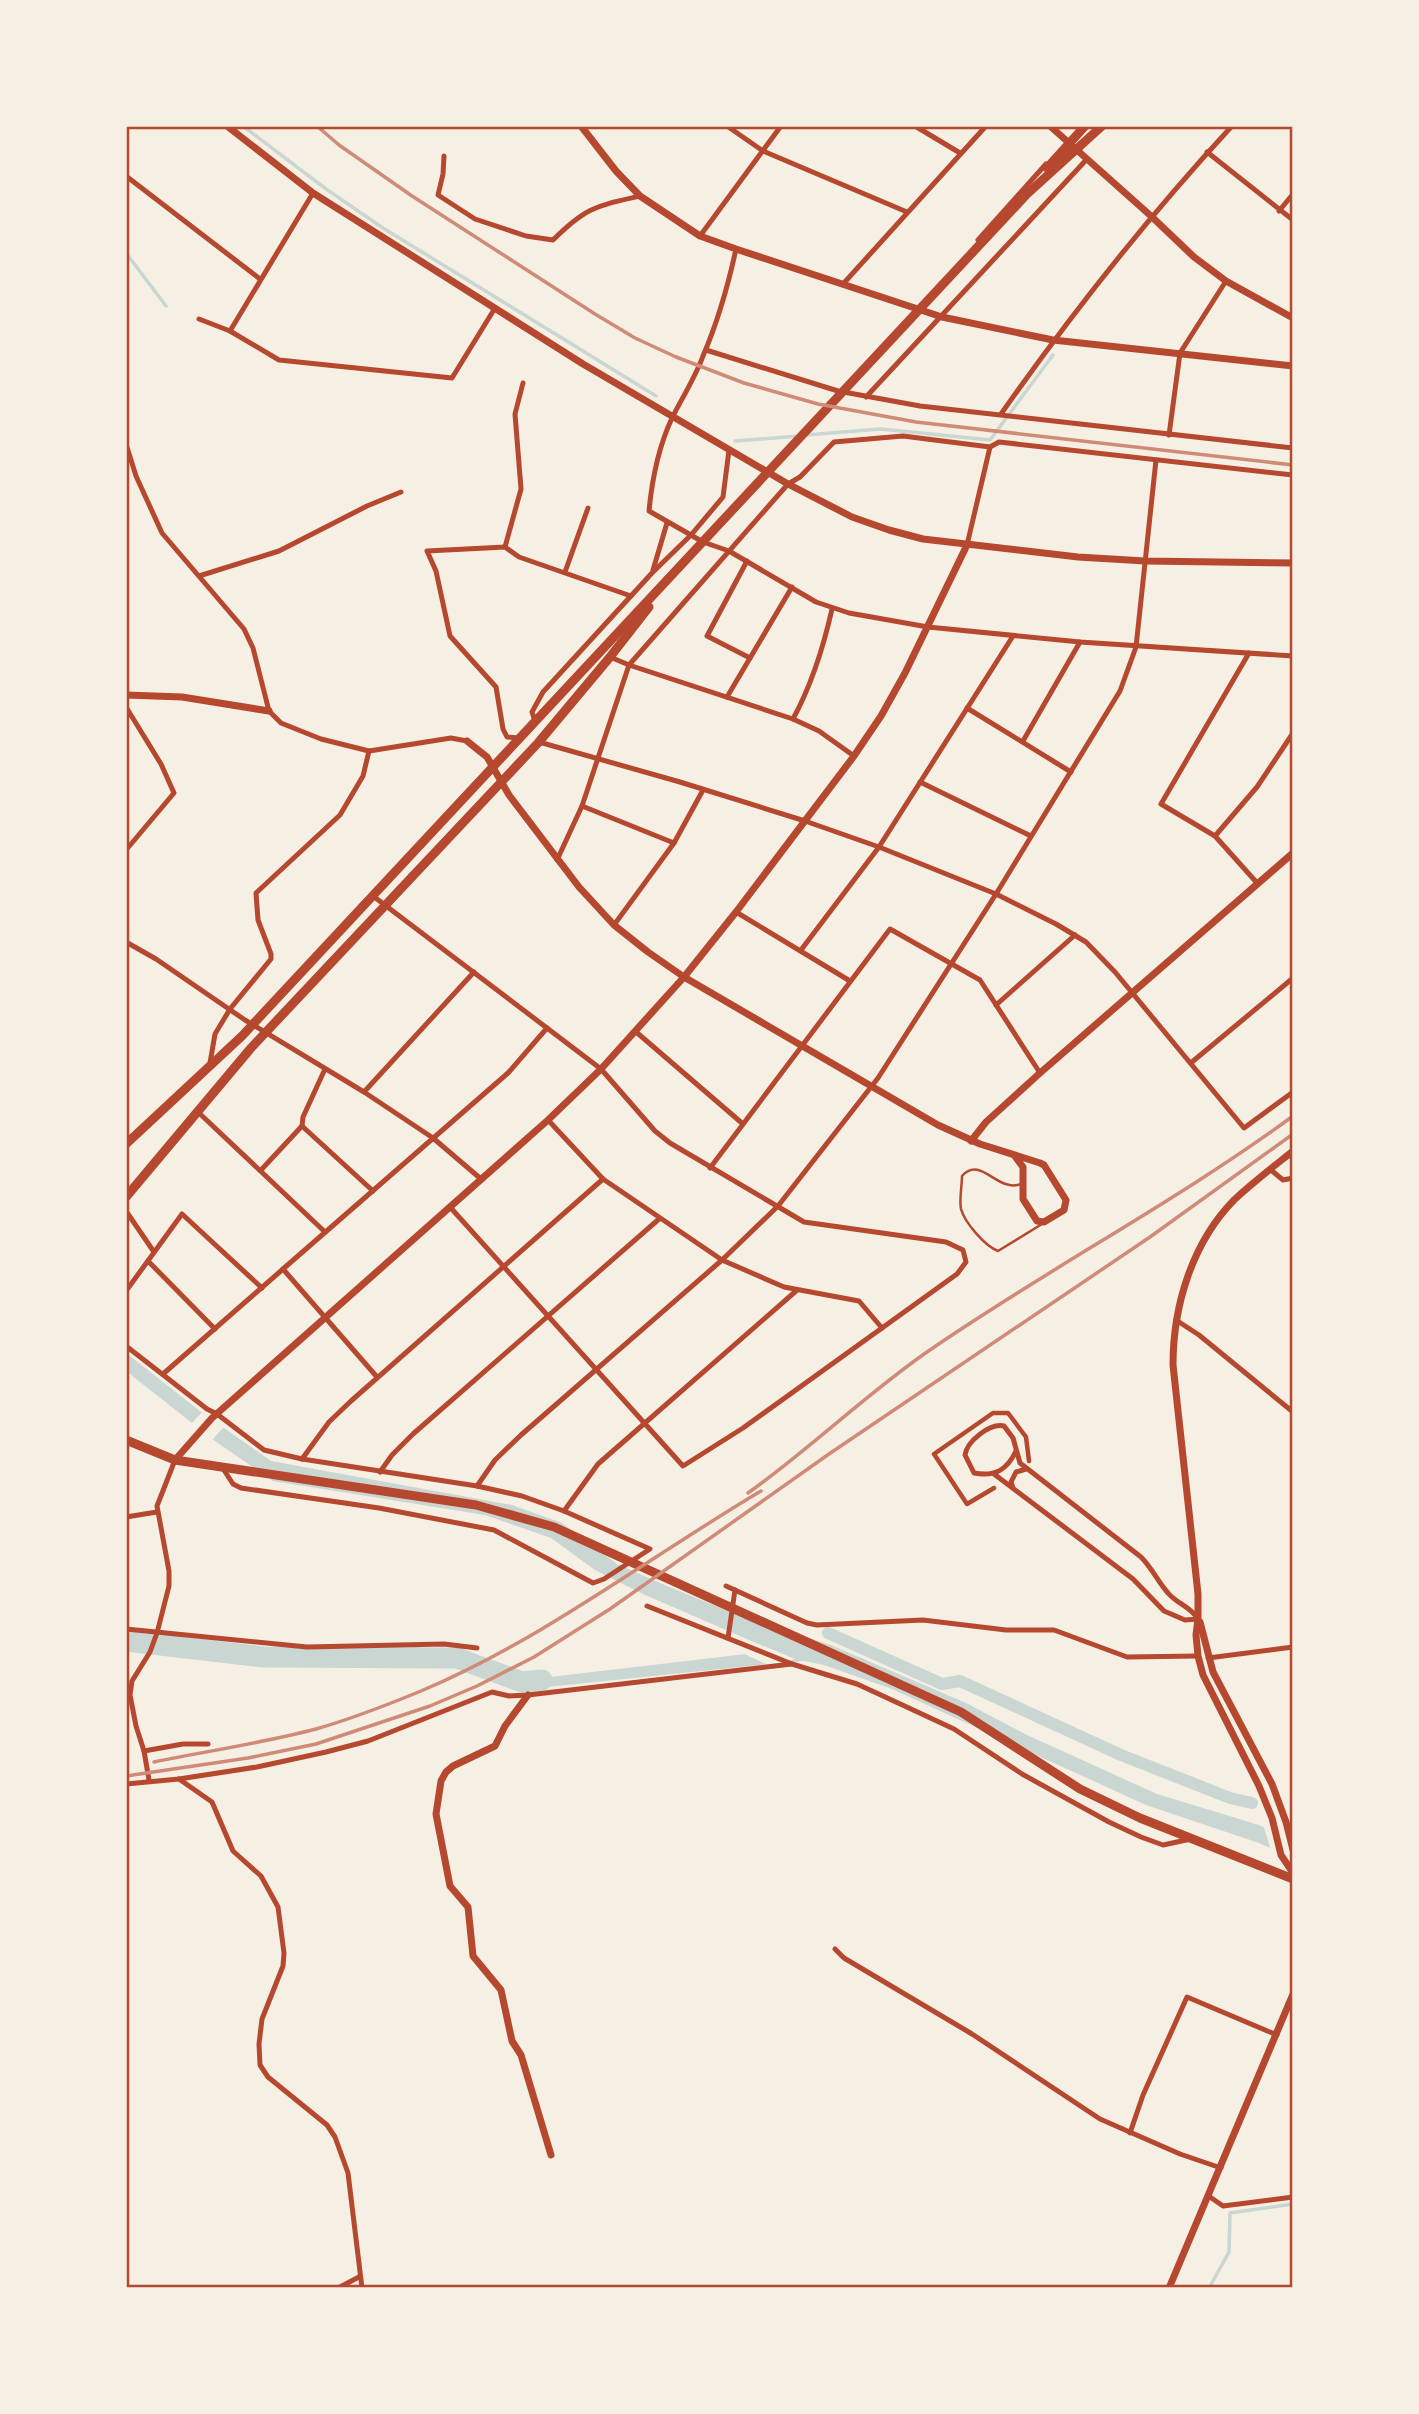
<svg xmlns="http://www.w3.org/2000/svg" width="1419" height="2414" font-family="Karla,sans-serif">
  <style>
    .water { fill: #c9d6d2 }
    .pier { fill: #f6efe4 }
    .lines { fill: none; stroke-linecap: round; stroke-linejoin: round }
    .stream { stroke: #c9d6d2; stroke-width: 3.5 }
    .canal { stroke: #c9d6d2; stroke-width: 12 }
    .river { stroke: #c9d6d2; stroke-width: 21 }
    .service { stroke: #b5482f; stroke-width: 2.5 }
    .pedestrian { stroke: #b5482f; stroke-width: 4.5 }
    .minor { stroke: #b5482f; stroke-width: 5 }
    .tertiary { stroke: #b5482f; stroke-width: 7 }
    .primary { stroke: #b5482f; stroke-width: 9 }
    .rail { stroke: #cf8b77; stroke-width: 3.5 }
    .neatline { fill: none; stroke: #b5482f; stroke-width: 2.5 }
  </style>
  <rect width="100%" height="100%" fill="#f6efe4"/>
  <path class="water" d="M126,1353l74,58 71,50 241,44 50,18 55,41 43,19 85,35 86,27 135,58 61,32 130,59 102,31 34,16v17l-34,-15 -113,-38 -254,-116 -68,-24 -20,-4 -36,3 -249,26 -17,-5 18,-10 13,4 213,-25 17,-8 -120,-52 -48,-24 -44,-32 -66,-23 -212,-34 -58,-40 -89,-70z"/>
  <g class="pier">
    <path d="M204,1410l20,17 -14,15 -20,-17z"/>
    <path d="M764,1646l31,13 -25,7 -30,-14z"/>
    <path d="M1263,1824l30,13v22l-22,-8z"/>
  </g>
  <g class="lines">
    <g class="stream">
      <path d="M243,126l83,63 57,39 273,168"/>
      <path d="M126,253l40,53"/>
      <path d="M806,435l75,-6 109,11 63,-85"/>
      <path d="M735,441l64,-5"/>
      <path d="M1209,2288l20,-36 1,-39 63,-9"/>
    </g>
    <g class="canal">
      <path d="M828,1633l114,51 18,-3 161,74 109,43 22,5"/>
      <path d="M416,1652l9,6"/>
    </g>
    <path class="river" d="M126,1641l137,16 194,1 65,24 20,-2"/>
    <path class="service" d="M1021,1184c-24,9 -40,-29 -59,-8 0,10 -3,24 -1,33 4,14 24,37 37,42l44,-27"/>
    <path class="pedestrian" d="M994,1488l-27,16 -33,-50 59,-41h15l18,24 3,24"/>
    <g class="minor">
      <path d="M727,126l36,25 144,61"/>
      <path d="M915,126l45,27"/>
      <path d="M1207,152l86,68"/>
      <path d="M444,156l-1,18 -5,21 37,24 51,17 27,4c33,-33 43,-34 87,-44"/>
      <path d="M126,176l134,103"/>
      <path d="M1279,211l14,-17"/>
      <path d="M700,236l81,-110"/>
      <path d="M978,240l68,-76"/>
      <path d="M736,249c-8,37 -18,72 -33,107 -8,22 -21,42 -31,62 -14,30 -20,61 -23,93l54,31 26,9 87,51 33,11 79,14 152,15 213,14"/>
      <path d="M843,284l143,-158"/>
      <path d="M199,319l31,12 49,29 173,18 43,-70"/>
      <path d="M230,331l83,-138"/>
      <path d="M706,350l132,41 82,15 373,42"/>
      <path d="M866,397l221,-238"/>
      <path d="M1001,414c71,-101 147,-197 231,-288"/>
      <path d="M1169,435l11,-82 46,-72"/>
      <path d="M126,444l10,32 26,57 82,96 9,19 16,63 12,12 40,16 48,12 82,-13 16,3"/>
      <path d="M967,545l23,-98"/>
      <path d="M505,547l16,-58 -6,-75 8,-31"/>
      <path d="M747,561l-40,75 43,22"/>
      <path d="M653,570l14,-47"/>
      <path d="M565,572l23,-64"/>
      <path d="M199,576l80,-25 88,-45 34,-14"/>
      <path d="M1249,653l-88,151 54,32 43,48"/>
      <path d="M610,657l19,8 164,54 26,12 35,25"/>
      <path d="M727,697l65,-110"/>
      <path d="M126,707l35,57 13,29 -48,57"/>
      <path d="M967,708l104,64"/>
      <path d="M793,719c19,-35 30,-70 39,-110"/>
      <path d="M535,721l-3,-9 11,-20 109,-119 39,-38 32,-38 6,-47"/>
      <path d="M519,738l-12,-1 -4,-8 -7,-42 -46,-51 -14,-65 -9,-20 78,-4 14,10 112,39"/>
      <path d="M1023,741l57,-99"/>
      <path d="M539,742l141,40 125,39 74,26 117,47 60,30 30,18 29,30 129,156 49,-36"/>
      <path d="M920,782l111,54"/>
      <path d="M582,806l92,37"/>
      <path d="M1215,836l42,-49 36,-54"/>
      <path d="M557,860l25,-54 47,-141 159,-181 12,-7 34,-35 69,-6 87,11 9,-5 294,33"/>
      <path d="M373,896l228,173 54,62 15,12 134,79 142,20 17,8 3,12 -9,12 -214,154 -60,38 -233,-259"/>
      <path d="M736,912l114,69"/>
      <path d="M614,925l60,-82 29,-53"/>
      <path d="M126,942l30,17 89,61 119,72 69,46 48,41"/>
      <path d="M801,950l78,-103 134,-211"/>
      <path d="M996,1005l79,-70"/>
      <path d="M635,1031l108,93"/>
      <path d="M1192,1062l101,-84"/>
      <path d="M210,1063l5,-29 15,-25 41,-50v-5l-13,-34 -2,-27 84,-78 23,-39 6,-25"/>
      <path d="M364,1092l110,-120"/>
      <path d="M198,1112l127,120"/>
      <path d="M548,1120l55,59 119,81 62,27 75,14 23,27"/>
      <path d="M302,1126l71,65"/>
      <path d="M710,1168l180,-239 90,51 60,93"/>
      <path d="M261,1170l41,-44 1,-9 22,-48"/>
      <path d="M1271,1170l12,10 10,-2"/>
      <path d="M126,1211l28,41"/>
      <path d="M148,1261l67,68"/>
      <path d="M283,1269l225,-196 39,-45"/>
      <path d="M126,1291l56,-77 80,74"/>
      <path d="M1176,1320l23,15 94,77"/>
      <path d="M126,1346l81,63 10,5 47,36 38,9 175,27 45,10 42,15 86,38 -46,30 -11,4 -99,-53 -115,-22 -138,-20 -8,-4 -11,-17"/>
      <path d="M163,1374l120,-105 94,108"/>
      <path d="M302,1459l27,-37 22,-21 252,-222"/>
      <path d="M380,1472l12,-17 21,-21 246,-215"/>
      <path d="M994,1474l139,105 31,32 21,9 13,-1c-8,-13 -21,-15 -30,-26 -10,-11 -16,-25 -27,-36l-121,-94 -7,-25 -9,-12c-14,-3 -37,15 -39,29l9,18c21,4 33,-3 42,-22"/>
      <path d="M477,1486l18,-26 26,-25 201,-175 56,-54 100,-128 118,-184 124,-203 16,-44 20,-187"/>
      <path d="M1013,1488l-2,-6 5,-10 10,-3"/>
      <path d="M564,1511l34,-47 198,-173"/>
      <path d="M126,1517l31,-5"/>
      <path d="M726,1586l81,37 10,2 106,-5 83,10h48l73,27 71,-1"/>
      <path d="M647,1606l145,58 65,20 39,18 58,27 68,45 87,48 32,15 22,8 28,-6"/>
      <path d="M126,1629l181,18 137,-3 33,4"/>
      <path d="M728,1638l7,-48"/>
      <path d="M1208,1658l85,-11"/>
      <path d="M144,1751l39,-7h25"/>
      <path d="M179,1779l33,23 21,49 28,25 17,31 6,46 -1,13 -21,53 -3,25 1,21 8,12 59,48 8,12 13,36 14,115"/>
      <path d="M149,1780l-5,-29 -8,-25 -6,-31 2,-14 18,-29 7,-19 12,-47v-15l-12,-65 18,-46"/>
      <path d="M126,1784l53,-5 78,-12 69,-15 42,-11 124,-49 17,4 19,-1 264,-31"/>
      <path d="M835,1949l9,9 128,76 128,85 80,35 41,14"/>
      <path d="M1130,2133l13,-38 44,-98 90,38"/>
      <path d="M1210,2197l13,9 70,-9"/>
      <path d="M338,2288l21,-11"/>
    </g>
    <g class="tertiary">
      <path d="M227,126l86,67 270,171 205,120 64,33 37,13 34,9 155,18 67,4 148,2"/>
      <path d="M581,126l35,45 24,25 60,40 36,13 206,68 111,23 240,26"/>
      <path d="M1050,126l101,90 43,41 32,24 67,37"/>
      <path d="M126,695l56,2 87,14"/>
      <path d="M467,741l20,16 22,38 70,92 35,38 34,27 36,25 254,148 42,19 60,19 4,2 22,35 -2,10 -20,12 -7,-1 -14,-22v-32l-9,-12"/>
      <path d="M971,1141l15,-19 54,-49 253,-220"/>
      <path d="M1293,1151c-20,16 -41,32 -59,49 -42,43 -61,106 -61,165l25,229v25l-2,16 2,21 5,19 56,111 13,32 9,37 12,18"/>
      <path d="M175,1460l37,-42 336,-298 53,-51 83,-92 52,-65 118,-156 27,-40 24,-43 62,-128"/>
      <path d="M1200,1622l13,50 59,112 14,38 7,28"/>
      <path d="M528,1695l-23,31 -10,20 -42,20 -7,6 -5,9 -5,33 14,72 18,21 5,49 28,34 11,51 9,14 30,100"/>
      <path d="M1169,2288l124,-294"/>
    </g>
    <g class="primary">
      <path d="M1047,168l38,-42"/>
      <path d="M126,1144l116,-108 785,-842 75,-68"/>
      <path d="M126,1197l125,-149 287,-305 72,-86 39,-50"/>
      <path d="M126,1440l49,20 301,45 78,22 407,185 119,77 60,29 153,61"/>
    </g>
    <g class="rail">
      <path d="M317,126l22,19 73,51 183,118 40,24 41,19 68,26 74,21 98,18 377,43"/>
      <path d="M748,1493c62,-44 117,-98 179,-141 120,-83 249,-150 366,-236"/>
      <path d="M154,1762c53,-11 109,-19 162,-33 35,-10 71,-24 105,-38 121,-51 227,-133 340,-200"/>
      <path d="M126,1776l122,-18 68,-14 114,-38 47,-20 57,-29 76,-48 219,-155 321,-217 143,-103"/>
    </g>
  </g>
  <rect width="1419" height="2414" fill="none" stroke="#f6efe4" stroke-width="256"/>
  <rect x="128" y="128" width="1163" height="2158" class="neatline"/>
</svg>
